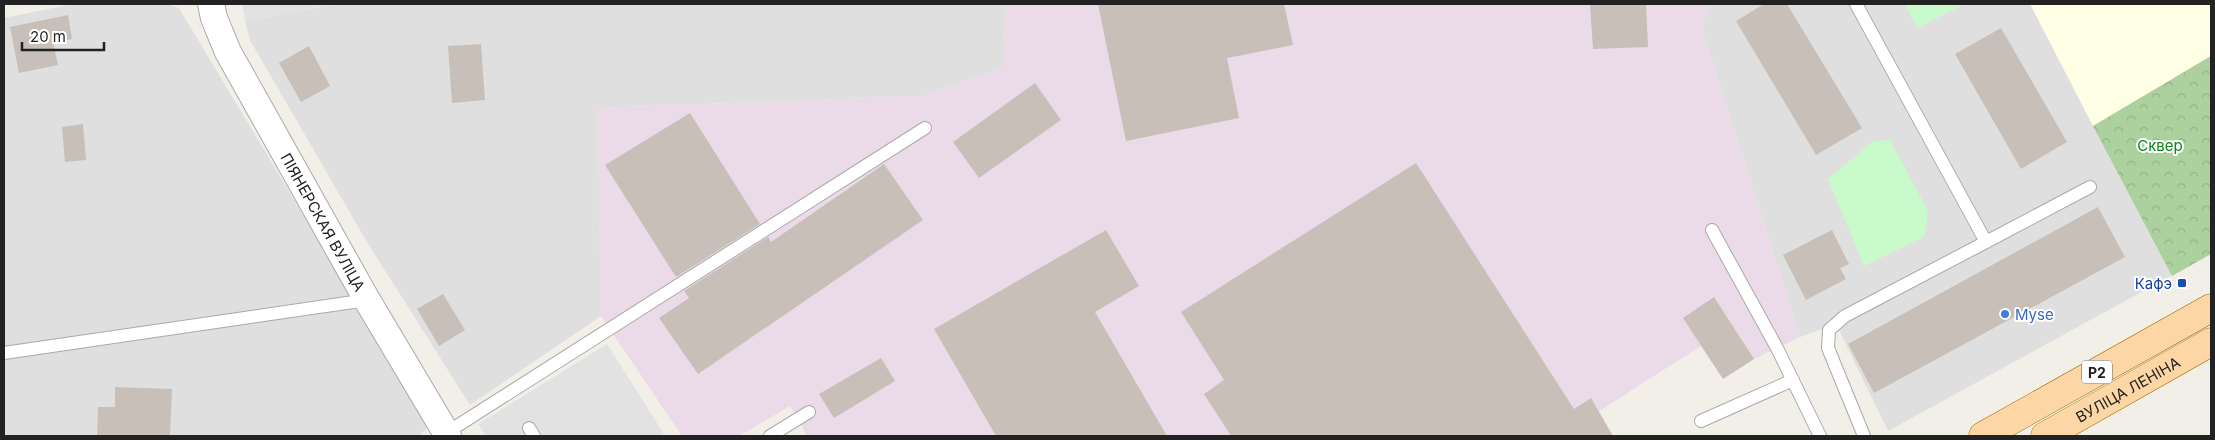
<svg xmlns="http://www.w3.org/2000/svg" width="2215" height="440" font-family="Inter,sans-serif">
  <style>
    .residential { fill: #e0dfdf }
    .industrial { fill: #ebdbe8 }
    .education { fill: #ffffe5 }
    .forest { fill: url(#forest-crowns) }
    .park { fill: #c8facc }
    .parking { fill: #e2e2e2 }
    .building { fill: #c7bfb8 }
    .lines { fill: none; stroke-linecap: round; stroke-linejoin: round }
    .service-casing { stroke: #a9a9a9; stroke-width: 14 }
    .minor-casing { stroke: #a9a9a9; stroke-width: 28 }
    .primary-casing { stroke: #a06b00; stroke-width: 29 }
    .service { stroke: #fff; stroke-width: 12 }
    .minor { stroke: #fff; stroke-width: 26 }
    .primary { stroke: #fcd6a4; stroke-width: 28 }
    .transit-dot { fill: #1a4fb4; stroke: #fff; stroke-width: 2 }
    .shop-dot { fill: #3f7fe0; stroke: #fff; stroke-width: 2 }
    .labels { text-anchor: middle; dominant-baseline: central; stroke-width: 4; stroke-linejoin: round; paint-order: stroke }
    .shield { fill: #fff; stroke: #646464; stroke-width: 1 }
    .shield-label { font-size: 14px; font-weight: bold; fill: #222 }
    .park-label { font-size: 15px; fill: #0c8416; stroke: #fff }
    .street-label { font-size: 15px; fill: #222; stroke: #fff }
    .transit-label { font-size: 15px; fill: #164399; stroke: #fff; text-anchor: end }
    .shop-label { font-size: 15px; fill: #366cbe; stroke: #fff; text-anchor: start }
  </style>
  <defs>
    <pattern id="forest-crowns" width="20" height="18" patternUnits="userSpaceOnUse" patternTransform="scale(1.25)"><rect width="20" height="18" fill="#add19e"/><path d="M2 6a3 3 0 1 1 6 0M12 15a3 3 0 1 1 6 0" fill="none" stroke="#95b388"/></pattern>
  </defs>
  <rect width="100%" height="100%" fill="#f2efe9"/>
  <g class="residential">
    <path d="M72,4h95l12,4 250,417 -9,11h-416v-418z"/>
    <path d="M337,4h668l-1,64 -82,28 -324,12 3,208 -131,89 -103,-163 -117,-202 -5,-19z"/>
    <path d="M1711,4h500v250l-323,177 -52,-107 -36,13 -99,-310z"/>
  </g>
  <path class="industrial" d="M1005,4h706l-10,23 99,310 -46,22 -31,20 -22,-33 -141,90h-753l-17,-30 -51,30h-57l-81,-120 -4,-208 325,-12 82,-28z"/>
  <path class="education" d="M2030,4h181v52l-118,70z"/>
  <path class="forest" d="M2211,56v198l-39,22 -79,-150z"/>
  <g class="park">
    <path d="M1905,4h60l-48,24z"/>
    <path d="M1890,140l38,71 -3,25 -61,30 -36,-87 45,-38z"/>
  </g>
  <g class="parking">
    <path d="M242,4h95l-92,17z"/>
    <path d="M607,344l57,90 -3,2h-175l-8,-12z"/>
  </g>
  <g class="building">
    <path d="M1098,4h186l9,41 -66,13 12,60 -113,23z"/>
    <path d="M1590,4h56l2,43 -55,2z"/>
    <path d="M1764,4h23l75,124 -46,27 -80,-134z"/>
    <path d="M68,15l4,24 -19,4 5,22 -39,8 -9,-46z"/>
    <path d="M2001,28l66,114 -46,27 -66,-115z"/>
    <path d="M481,44l4,56 -33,3 -4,-57z"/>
    <path d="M309,46l21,40 -29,16 -22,-39z"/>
    <path d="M1035,83l26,37 -82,58 -26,-36z"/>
    <path d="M690,113l70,111 -84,53 -71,-112z"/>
    <path d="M83,124l3,36 -21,2 -3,-35z"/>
    <path d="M1416,163l158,246 17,-11 22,38h-382l-27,-42 20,-14 -43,-68z"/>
    <path d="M884,164l39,56 -225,154 -39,-56 30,-20 -5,-7 84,-54 3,5z"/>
    <path d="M2098,207l27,50 -251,136 -26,-49z"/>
    <path d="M1106,230l33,56 -44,26 72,124h-171l-62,-107z"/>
    <path d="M1832,230l17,34 -9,4 6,11 -40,21 -23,-45z"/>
    <path d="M443,294l22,36 -26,16 -22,-37z"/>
    <path d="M1714,297l40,62 -31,20 -40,-61z"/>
    <path d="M881,358l14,23 -61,37 -15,-24z"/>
    <path d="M115,387l57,2 -2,47h-73l1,-29h17z"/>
  </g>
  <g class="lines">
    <defs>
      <g id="service">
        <path d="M1856,4l130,238 -141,74 -16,14 -1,18 36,88"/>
        <path d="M1712,230l65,118 43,88"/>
        <path d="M1986,242l104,-55"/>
        <path d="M4,353l363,-53"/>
        <path d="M1701,421l92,-41"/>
        <path d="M529,428l5,8"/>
        <path d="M446,433l479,-305"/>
        <path d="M770,436l39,-24"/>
      </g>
      <g id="minor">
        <path id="s1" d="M211,4l3,14 14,34 139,248 81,136"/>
      </g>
      <g id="primary">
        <path d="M1983,436l228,-128"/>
        <path id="s2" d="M2045,436l166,-94"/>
      </g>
    </defs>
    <use href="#service" class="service-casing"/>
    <use href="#minor" class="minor-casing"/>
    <use href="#primary" class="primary-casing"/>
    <use href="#service" class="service"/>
    <use href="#minor" class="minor"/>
    <use href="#primary" class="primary"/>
  </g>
  <rect class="transit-dot" x="2177" y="278" width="10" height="10" rx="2.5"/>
  <circle class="shop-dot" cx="2005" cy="314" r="5"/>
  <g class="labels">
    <rect class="shield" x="2082" y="360.5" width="30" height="23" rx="4"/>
    <g class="shield-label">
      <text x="2097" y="372">Р2</text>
    </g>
    <g class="park-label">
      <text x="2160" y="145">Сквер</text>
    </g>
    <g class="street-label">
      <text stroke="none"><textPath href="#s1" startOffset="246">ПІЯНЕРСКАЯ ВУЛІЦА</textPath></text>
      <text stroke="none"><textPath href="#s2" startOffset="95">ВУЛІЦА ЛЕНІНА</textPath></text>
    </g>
    <g class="transit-label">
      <text x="2172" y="283">Кафэ</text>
    </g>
    <g class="shop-label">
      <text x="2015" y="314">Myse</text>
    </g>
  </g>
  <rect width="2215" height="440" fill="none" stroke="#222222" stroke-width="10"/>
  <path d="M22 42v8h82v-8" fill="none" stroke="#222222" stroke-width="2.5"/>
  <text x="30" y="42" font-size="15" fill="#222222" stroke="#ffffff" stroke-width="4" paint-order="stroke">20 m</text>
</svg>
